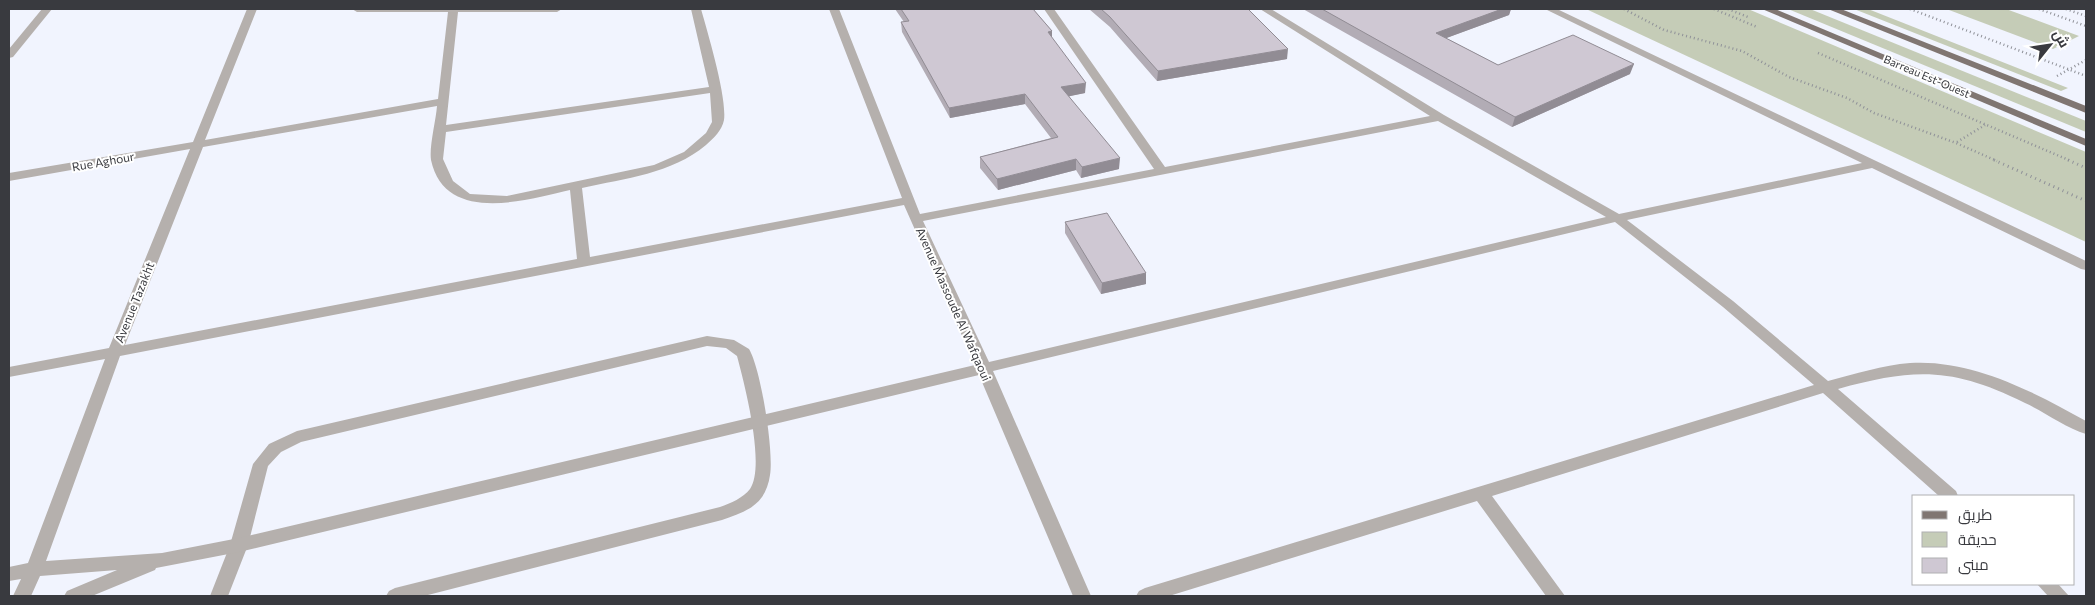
<svg xmlns="http://www.w3.org/2000/svg" width="2095" height="605" font-family="Commissioner,Cairo,sans-serif">
  <style>
    .green { fill: #c5ccb7 }
    .lines { fill: none; stroke-linecap: round; stroke-linejoin: round }
    .path-far1 { stroke: #8f9198; stroke-width: 2.5; stroke-dasharray: 1 3; stroke-linecap: butt }
    .path { stroke: #8f9198; stroke-width: 3; stroke-dasharray: 1 4; stroke-linecap: butt }
    .service { fill: #b5b0ad; fill-rule: evenodd }
    .minor { fill: #b5b0ad; fill-rule: evenodd }
    .primary { fill: #807672; fill-rule: evenodd }
    .wall { fill: #b2acb5 }
    .shaded-wall { fill: #918c94 }
    .building { fill: #cfc8d3; stroke: #918c94 }
    .labels { text-anchor: middle; dominant-baseline: central; stroke-width: 4; stroke-linejoin: round; paint-order: stroke }
    .far-street-label { font-size: 11px; fill: #393a3f; stroke: #fff }
    .street-label { font-size: 12px; fill: #393a3f; stroke: #fff }
  </style>
  <rect width="100%" height="100%" fill="#f1f4fe"/>
  <g class="green">
    <path d="M1586,9h162l338,143v90z"/>
    <path d="M1788,9h22l276,112v11z"/>
    <path d="M1854,9h14l200,79 -7,3z"/>
    <path d="M1951,9h55l73,27 -26,13 -104,-39z"/>
  </g>
  <g class="lines">
    <g class="path-far1">
      <path d="M1624,9l40,21 78,21 47,26 58,21 27,15 82,30 41,18"/>
      <path d="M1714,9l43,18"/>
      <path d="M1728,9l20,8"/>
      <path d="M1910,9l176,67"/>
      <path d="M2039,9l47,17"/>
      <path d="M2066,9l20,7"/>
      <path d="M1818,53l253,108"/>
      <path d="M2057,76l29,-16"/>
      <path d="M1957,142l28,-17"/>
    </g>
    <g class="path">
      <path d="M1994,160l92,41"/>
      <path d="M2068,160l18,8"/>
    </g>
    <g class="service">
      <path d="M42,9h10l-39,48 -4,1v-9z"/>
      <path d="M707,336l27,4 15,9c12,20 25,103 21,126 -1,8 -4,16 -8,22 -9,13 -26,18 -40,23l-298,76h-38l3,-5 6,-3 325,-81c11,-4 23,-9 30,-18 16,-23 -6,-107 -13,-133l-11,-8 -19,-2 -406,96 -20,10 -13,14 -20,79 -20,51h-18l20,-51 23,-81 16,-20 28,-13z"/>
    </g>
    <g class="minor">
      <path d="M247,9h10l-52,131 233,-41 10,-87h-91l-5,-3h210l-5,3h-99l-12,113 263,-38 -18,-78h10c7,25 26,88 23,111 -2,10 -10,18 -18,25 -35,29 -80,33 -124,43l8,69 312,-59 -73,-189h10l81,205 234,-45 -110,-160h10l111,158 265,-51 -170,-107h11l173,106 175,99 243,-51 -317,-154h12l529,252v9l-5,-1 -209,-101 -245,52 106,81 95,80c27,-7 55,-16 82,-18 62,-4 124,29 176,58v13c-20,-6 -41,-22 -61,-31 -73,-36 -110,-35 -187,-14l118,102 2,5h-19l-116,-103 -331,103 73,100h-19l-69,-95 -308,95h-33l3,-5 6,-3 669,-203 -91,-78 -108,-85 -622,149 98,225h-18l-94,-221 -740,177 -83,16 -1,2 -63,26h-28l3,-5 50,-21 -77,6 -9,20h-18l8,-17 -12,2v-14l19,-4 77,-204 -96,18v-10l100,-19 81,-199 -181,32v-8l184,-31zM710,93l2,29 -6,11 -22,19 -30,13 -147,31 -37,-2 -17,-13 -10,-22 3,-27zM437,106c-1,14 -8,41 -6,54 14,65 96,40 139,30l7,69 -452,86 78,-198zM1438,121l168,96 -617,145 -66,-141zM904,205l71,160 -736,173 -77,15 -116,8 74,-205z"/>
      <path d="M2037,584h21l11,12h-21z"/>
    </g>
    <g class="primary">
      <path d="M1762,9h13l311,130v7z"/>
      <path d="M1828,9h13l245,97v7z"/>
    </g>
  </g>
  <g class="wall">
    <path d="M895,9h138l19,22v7l33,55 -16,3 50,73 -38,9 -5,-8 -78,20 -18,-22v-11l71,-19 -26,-34 -75,14 -48,-86 -1,-10h3z"/>
    <path d="M1089,9h159l39,50 -130,22 -47,-54z"/>
    <path d="M1303,9h208l-2,6 -63,23 52,27 132,9 -118,53z"/>
    <path d="M1065,222l81,51v11l-45,10 -36,-61z"/>
  </g>
  <g class="shaded-wall">
    <path d="M1502,9h9l-2,6 -76,28 3,-10z"/>
    <path d="M1052,31v10l-4,-9z"/>
    <path d="M1288,49l-1,10 -130,22 1,-10z"/>
    <path d="M1634,64l-4,10 -118,53 3,-10z"/>
    <path d="M1086,83l-1,10 -24,5v-11z"/>
    <path d="M1025,94v10l-75,14 -1,-10z"/>
    <path d="M1120,158l-1,11 -38,9 1,-11z"/>
    <path d="M1076,159v11l-78,20 -1,-11z"/>
    <path d="M1146,273v11l-45,10 1,-11z"/>
  </g>
  <g class="building">
    <path d="M901,9h132l19,22 -4,1 38,51 -25,4 59,71 -38,9 -6,-8 -79,20 -17,-22 78,-20 -33,-43 -76,14 -48,-86 8,-1z"/>
    <path d="M1101,9h147l40,40 -130,22 -48,-54z"/>
    <path d="M1322,9h180l-66,24 62,32 75,-30 61,29 -119,53z"/>
    <path d="M1107,213l39,60 -44,10 -37,-61z"/>
  </g>
  <g class="labels">
    <g class="far-street-label">
      <text transform="translate(1927 76) rotate(23)">Barreau Est-Ouest</text>
    </g>
    <g class="street-label">
      <text transform="translate(103 161) rotate(-10)">Rue Aghour</text>
      <text transform="translate(134 302) rotate(-68)">Avenue Tazakht</text>
      <text transform="translate(954 304) rotate(66)">Avenue Massoude Al Wafqaoui</text>
    </g>
  </g>
  <rect width="2095" height="605" fill="none" stroke="#393a3f" stroke-width="20"/>
  <rect x="1912" y="495" width="162" height="90" fill="#ffffff" stroke="#b0b0b2"/>
  <rect x="1922" y="511" width="25" height="8" fill="#807672" stroke="#b0b0b2"/>
  <text x="1958" y="520" font-size="15" fill="#393a3f">طريق</text>
  <rect x="1922" y="532" width="25" height="15" fill="#c5ccb7" stroke="#b0b0b2"/>
  <text x="1958" y="545" font-size="15" fill="#393a3f">حديقة</text>
  <rect x="1922" y="558" width="25" height="15" fill="#cfc8d3" stroke="#b0b0b2"/>
  <text x="1958" y="570" font-size="15" fill="#393a3f">مبنى</text>
  <g transform="translate(2050 45) rotate(60)" stroke="#ffffff" stroke-width="4" paint-order="stroke">
  <path d="M0-4L9 19L0 12L-9 19Z" fill="#393a3f"/>
  <text y="-8" font-size="14" font-weight="bold" text-anchor="middle" fill="#393a3f">ش</text>
  </g>
</svg>
